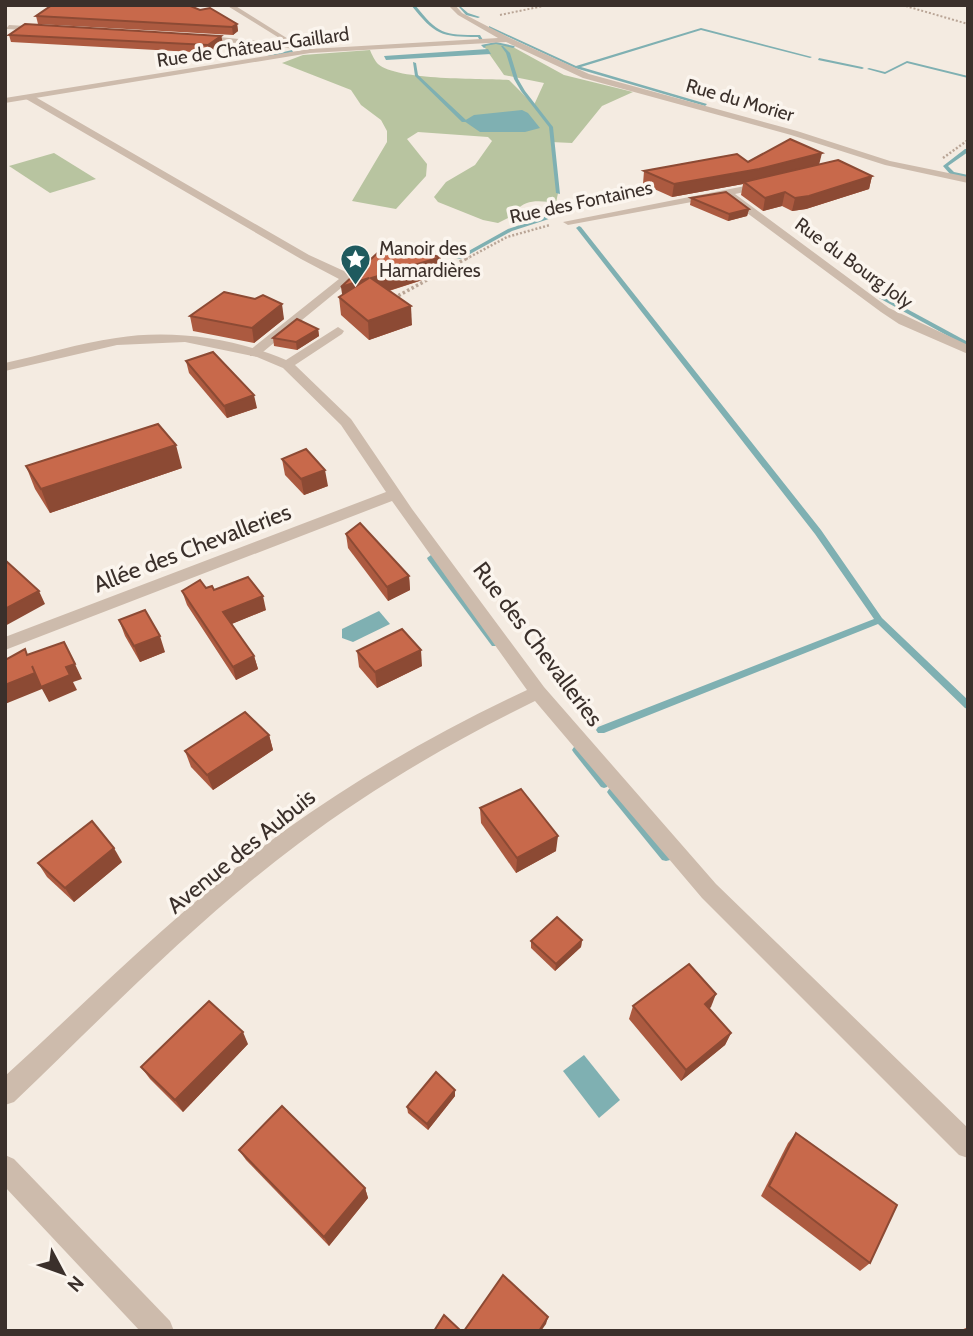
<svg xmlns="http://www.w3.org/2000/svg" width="973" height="1336" font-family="Cabin,sans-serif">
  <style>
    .green { fill: #b8c4a0 }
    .water { fill: #7fb0b2 }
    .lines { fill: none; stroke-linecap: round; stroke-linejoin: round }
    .stream { fill: #7fb0b2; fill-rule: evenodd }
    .path-far2 { stroke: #b9a596; stroke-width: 2; stroke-dasharray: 2 2; stroke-linecap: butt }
    .path-far1 { stroke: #b9a596; stroke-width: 2.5; stroke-dasharray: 2 2; stroke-linecap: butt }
    .path { stroke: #b9a596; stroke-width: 3.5; stroke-dasharray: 2.5 2.5; stroke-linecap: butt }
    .service { fill: #cdbbac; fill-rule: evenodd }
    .minor { fill: #cdbbac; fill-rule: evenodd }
    .wall { fill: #ac5a40 }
    .shaded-wall { fill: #8c4a34 }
    .building { fill: #c8694b; stroke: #8c4a34; stroke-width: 2 }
    .labels { text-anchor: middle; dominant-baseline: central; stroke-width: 7; stroke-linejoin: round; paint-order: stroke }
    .far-street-label { font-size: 19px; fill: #3b302b; stroke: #fbf5ee }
    .far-poi-label { font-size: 19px; fill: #3b302b; stroke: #fbf5ee; text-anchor: start }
    .street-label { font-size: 23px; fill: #3b302b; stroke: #fbf5ee }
  </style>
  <rect width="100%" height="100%" fill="#f4ebe1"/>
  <g class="green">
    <path d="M496,43l17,4 51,28 69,17 -31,14 -30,37 -21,-1 7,51 -2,10c-14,-2 -30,-5 -40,8l2,2 -20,10 -15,-3 -45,-18 -4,-5 12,-15 29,-17 17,-24 -4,-4 -70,-5 -11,7 20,25 -1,12 -30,33 -44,-8 35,-59v-11l-6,-11 -20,-15 -10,-15 -69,-27 21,-8 67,-5c2,5 5,11 8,14 19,17 104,14 131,16l25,25 10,-22 -40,-8 -21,-30z"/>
    <path d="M54,153l42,26 -46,14 -41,-27z"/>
  </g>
  <g class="water">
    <path d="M488,49l3,5 -105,6 -2,-4z"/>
    <path d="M522,110l6,3 12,15 -15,4h-45l-16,-11 10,-6z"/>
    <path d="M379,611l11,13 -37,18 -11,-4v-9z"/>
    <path d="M584,1055l36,45 -21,18 -36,-47z"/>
  </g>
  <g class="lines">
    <g class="stream">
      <path d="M411,5h4c23,29 28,30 65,30l3,5 -3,1 -2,-4c-37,0 -43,-2 -67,-32z"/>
      <path d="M459,7h2l7,6 12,4 -2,1 -12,-3z"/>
      <path d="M489,26l87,40 125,-38 111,29 -2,1 -109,-28 -120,37 126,37 -2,2 -130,-38 -86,-40z"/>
      <path d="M496,42l18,4 1,1 -2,1 -17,-4 -11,2 1,1 -2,1 -3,-3z"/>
      <path d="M501,46h2l7,7 8,26 7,12 28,36 7,67 -4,-1 -7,-66 -28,-36 -7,-12 -8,-26z"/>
      <path d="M292,50l1,2 -24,5 -2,-1z"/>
      <path d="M819,58l43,9 2,1 -2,1 -44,-9z"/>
      <path d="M907,61l61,15v2l-61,-15 -22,11 -18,-5 2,-1 16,4z"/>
      <path d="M413,62l3,1 2,12 48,45v2h-4l-47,-46z"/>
      <path d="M965,149h3v3l-20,14 6,6 14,3v3l-18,-4 -7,-8z"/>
      <path d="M553,214l3,2 -1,1 -43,14 -51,28 -5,-1 52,-29z"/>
      <path d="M579,226l2,1 240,303 61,88 86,82v9l-3,-1 -87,-84 -274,109h-6l-2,-3 2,-3 276,-108 -59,-85 -238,-305 -1,-1z"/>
      <path d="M879,296h4l85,46v5l-89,-49z"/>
      <path d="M431,555l3,1 64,86 1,2 -1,2h-6l-64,-86 -1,-2z"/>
      <path d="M577,746l3,1 27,34 2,3 -2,3 -3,1 -3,-1 -27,-34 -2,-3 2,-3z"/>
      <path d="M612,788l3,1 55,65 1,3 -1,3 -4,1 -4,-1 -53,-65 -2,-3 2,-3z"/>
    </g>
    <g class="path-far2">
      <path d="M902,5l66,19"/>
      <path d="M500,15l48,-10"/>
    </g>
    <g class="path-far1">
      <path d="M943,158l25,-18"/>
      <path d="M466,259l41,-22 43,-12"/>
    </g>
    <path class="path" d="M394,298l75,-41"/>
    <path class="service" d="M26,95h6l277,160 35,16 8,8 -94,77h-8v-6l89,-71 -38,-20 -275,-160z"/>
    <g class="minor">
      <path d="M226,5h8l67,42 -4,2 -100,-10 3,-4 89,9z"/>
      <path d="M448,5h7l7,8 48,25 79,36 208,57 93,30 78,16v6l-83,-18 -94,-30 -208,-57 -77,-36 -196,11 -305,50v-5l305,-49 188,-11 -40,-23z"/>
      <path d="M9,25l34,2 4,2 -4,2 -37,-2z"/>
      <path d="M765,182l5,3 -2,2 -33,7 154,114 79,37v9l-69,-30 -18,-12 -157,-116 -156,29 -5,-3z"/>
      <path d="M338,327l6,4 -2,3 -47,31 56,54 61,90 132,178 172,197 252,244v30l-9,-3 -257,-257 -167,-197c-83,41 -163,87 -237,143 -102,76 -192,170 -284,258l-9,3v-29c91,-83 179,-172 279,-245 77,-55 157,-101 243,-141l-135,-189 -387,149v-13l381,-145 -45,-67 -58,-57 -26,-11 -72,-15 -68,3 -112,26v-8c37,-8 74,-20 111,-25 56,-9 118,0 170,22z"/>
      <path d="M5,1155l9,4 156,162 4,10h-34l-135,-144z"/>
    </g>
  </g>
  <g class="wall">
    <path d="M36,16l201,8 1,7 -5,4 -195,-11z"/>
    <path d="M9,35l212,1 2,7 -13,10 -199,-11z"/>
    <path d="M748,162l71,2 53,12 -3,13 -63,20 -14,2 -10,-5 -19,5 -22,-16 2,-11 -71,13 -29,-13 1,-13z"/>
    <path d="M691,198l58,11 -2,7 -19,5 -38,-16z"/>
    <path d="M441,257v17l-52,17 23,34 -43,15 -28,-25 -2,-18z"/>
    <path d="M190,316l94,3 -30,24 -61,-12z"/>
    <path d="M318,329l1,7 -22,14 -23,-4 -1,-8z"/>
    <path d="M186,361l71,47 -30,10 -38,-45z"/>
    <path d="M282,459l46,27 -24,9 -19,-20z"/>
    <path d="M26,466l156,2 -132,45 -15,-24z"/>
    <path d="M346,534l63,42 1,14 -22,11 -40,-53z"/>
    <path d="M206,588l8,2 52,20 -35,14 23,32 4,13 -22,11 -49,-75 -5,-14z"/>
    <path d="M119,620l46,32 -25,10 -15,-26z"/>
    <path d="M357,651l65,15 -45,22 -18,-21z"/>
    <path d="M269,735l4,15 -60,40 -22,-23 -6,-16z"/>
    <path d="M480,808l76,43 -40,22 -35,-50z"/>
    <path d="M122,862l-48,40 -27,-25 -9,-14z"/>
    <path d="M582,940l-1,7 -26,24 -24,-23v-7z"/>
    <path d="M633,1006l78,1 -2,1 22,25 -6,12 -44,36 -52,-62z"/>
    <path d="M248,1044l-65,68 -33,-33 -9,-12z"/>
    <path d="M455,1090v6l-27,34 -20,-17 -1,-6z"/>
    <path d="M796,1133l74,130 -10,8 -99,-75 27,-53z"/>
    <path d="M239,1150l126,38 3,10 -39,48 -83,-86z"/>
    <path d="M968,1327v4h-9z"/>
  </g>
  <g class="shaded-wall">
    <path d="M237,24l1,7 -5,4 -1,-8z"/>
    <path d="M221,36l2,7 -13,10 -2,-8z"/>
    <path d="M822,153l-3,12 -75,17 -1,2 -71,13 2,-13z"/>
    <path d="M872,176l-3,13 -63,20 -14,2 3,-13z"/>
    <path d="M785,192l-3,14 -19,5 2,-13z"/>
    <path d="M749,209l-2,7 -19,5 1,-7z"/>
    <path d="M441,257v17l-69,22 -1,-18z"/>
    <path d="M369,278l-26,22 -2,-13z"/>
    <path d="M282,304l2,15 -30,24 -2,-15z"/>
    <path d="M411,306l1,19 -43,15 -1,-19z"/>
    <path d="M318,329l1,7 -22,14 -1,-8z"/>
    <path d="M254,395l3,13 -30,10 -3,-12z"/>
    <path d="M176,445l6,23 -132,45 -9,-24z"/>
    <path d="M325,470l3,16 -24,9 -3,-16z"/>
    <path d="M409,576l1,14 -22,11 -1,-14z"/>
    <path d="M39,591l6,13 -40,22v-17z"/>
    <path d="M263,596l3,14 -39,16 -4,-14z"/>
    <path d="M160,636l5,16 -25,10 -6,-16z"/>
    <path d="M421,650l1,16 -45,22 -2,-16z"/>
    <path d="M254,656l4,13 -22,11 -3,-13z"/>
    <path d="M75,664l7,15 -9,3 4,8 -28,12 -7,-13 -37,15v-19l30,-12 31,-6z"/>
    <path d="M269,735l4,15 -60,40 -6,-15z"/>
    <path d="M558,836l-2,15 -40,22 1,-15z"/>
    <path d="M114,848l8,14 -48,40 -9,-14z"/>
    <path d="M582,940l-1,7 -26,24 1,-7z"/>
    <path d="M716,994l-5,13 -11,9 5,-12z"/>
    <path d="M243,1032l5,12 -65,68 -8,-12z"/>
    <path d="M731,1033l-6,12 -44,36 5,-11z"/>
    <path d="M455,1090v6l-27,34 -1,-6z"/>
    <path d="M365,1188l3,10 -39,48 -5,-9z"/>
    <path d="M548,1317l-2,7 -5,7h-2z"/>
  </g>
  <g class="building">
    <path d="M52,5h136l12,5 10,-2 27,16 -5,3 -196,-11z"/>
    <path d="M25,24l196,12 -13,9 -199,-10z"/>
    <path d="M790,139l32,14 -63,16 -85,15 -30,-13 93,-17 11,8z"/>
    <path d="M838,160l34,16 -63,20 -14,2 -10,-6 -20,6 -21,-16z"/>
    <path d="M726,192l23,17 -20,5 -38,-16z"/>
    <path d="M385,246l56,11 -70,21 40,28 -43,15 -29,-24 30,-19 -28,9z"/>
    <path d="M224,292l31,7 8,-4 19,9 -30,24 -62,-12z"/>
    <path d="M297,319l21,10 -22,13 -23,-4z"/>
    <path d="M213,352l41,43 -30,11 -38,-45z"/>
    <path d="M158,424l18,21 -135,44 -15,-23z"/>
    <path d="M306,449l19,21 -24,9 -19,-20z"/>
    <path d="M360,523l49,53 -22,11 -41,-53z"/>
    <path d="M5,560l34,31 -34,18z"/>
    <path d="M248,577l15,19 -40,16 31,44 -21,11 -51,-76 18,-11 6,8 6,-2 2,4z"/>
    <path d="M145,610l15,26 -26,10 -15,-26z"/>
    <path d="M402,629l19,21 -46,22 -18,-21z"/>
    <path d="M64,642l11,22 -9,3 4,8 -29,12 -9,-21 3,7 -30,12v-25l20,-11 2,6z"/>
    <path d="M245,712l24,23 -62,40 -22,-24z"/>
    <path d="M521,789l37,47 -41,22 -37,-50z"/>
    <path d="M92,821l22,27 -49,40 -27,-25z"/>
    <path d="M557,917l25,23 -26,24 -25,-23z"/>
    <path d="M689,964l27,30 -11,10 26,29 -45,37 -53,-64z"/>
    <path d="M209,1001l34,31 -68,68 -34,-33z"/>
    <path d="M436,1072l19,18 -28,34 -20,-17z"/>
    <path d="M282,1106l83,82 -41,49 -85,-87z"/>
    <path d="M796,1133l101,72 -27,58 -101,-77z"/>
    <path d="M503,1275l45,42 -9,14h-75z"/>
    <path d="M444,1315l17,16h-27z"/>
  </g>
  <defs>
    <symbol id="sight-pin" viewBox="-11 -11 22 30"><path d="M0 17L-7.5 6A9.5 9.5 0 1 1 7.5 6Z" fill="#1f5a5e" stroke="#fbf5ee"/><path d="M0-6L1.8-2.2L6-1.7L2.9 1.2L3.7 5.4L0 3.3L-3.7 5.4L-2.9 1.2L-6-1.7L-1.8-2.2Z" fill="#fff"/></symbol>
  </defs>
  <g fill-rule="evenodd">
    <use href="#sight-pin" x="338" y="242" width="35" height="47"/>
  </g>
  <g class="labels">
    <g class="far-street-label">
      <text transform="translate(253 47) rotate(-8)">Rue de Château-Gaillard</text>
      <text transform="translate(740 100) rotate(16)">Rue du Morier</text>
      <text transform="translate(581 202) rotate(-12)">Rue des Fontaines</text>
      <text transform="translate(854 263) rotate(36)">Rue du Bourg Joly</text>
    </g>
    <g class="far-poi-label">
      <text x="379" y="248">Manoir des<tspan x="379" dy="22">Hamardières</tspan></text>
    </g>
    <g class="street-label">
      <text transform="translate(192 548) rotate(-21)">Allée des Chevalleries</text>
      <text transform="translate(538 644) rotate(53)">Rue des Chevalleries</text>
      <text transform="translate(241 851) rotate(-39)">Avenue des Aubuis</text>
    </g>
  </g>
  <rect width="973" height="1336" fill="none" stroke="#3b302b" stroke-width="14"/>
  <g transform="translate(63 1273) rotate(131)" stroke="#fbf5ee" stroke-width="5" paint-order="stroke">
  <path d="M0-5L12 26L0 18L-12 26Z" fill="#3b302b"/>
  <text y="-10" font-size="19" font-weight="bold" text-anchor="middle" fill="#3b302b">N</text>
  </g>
</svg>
